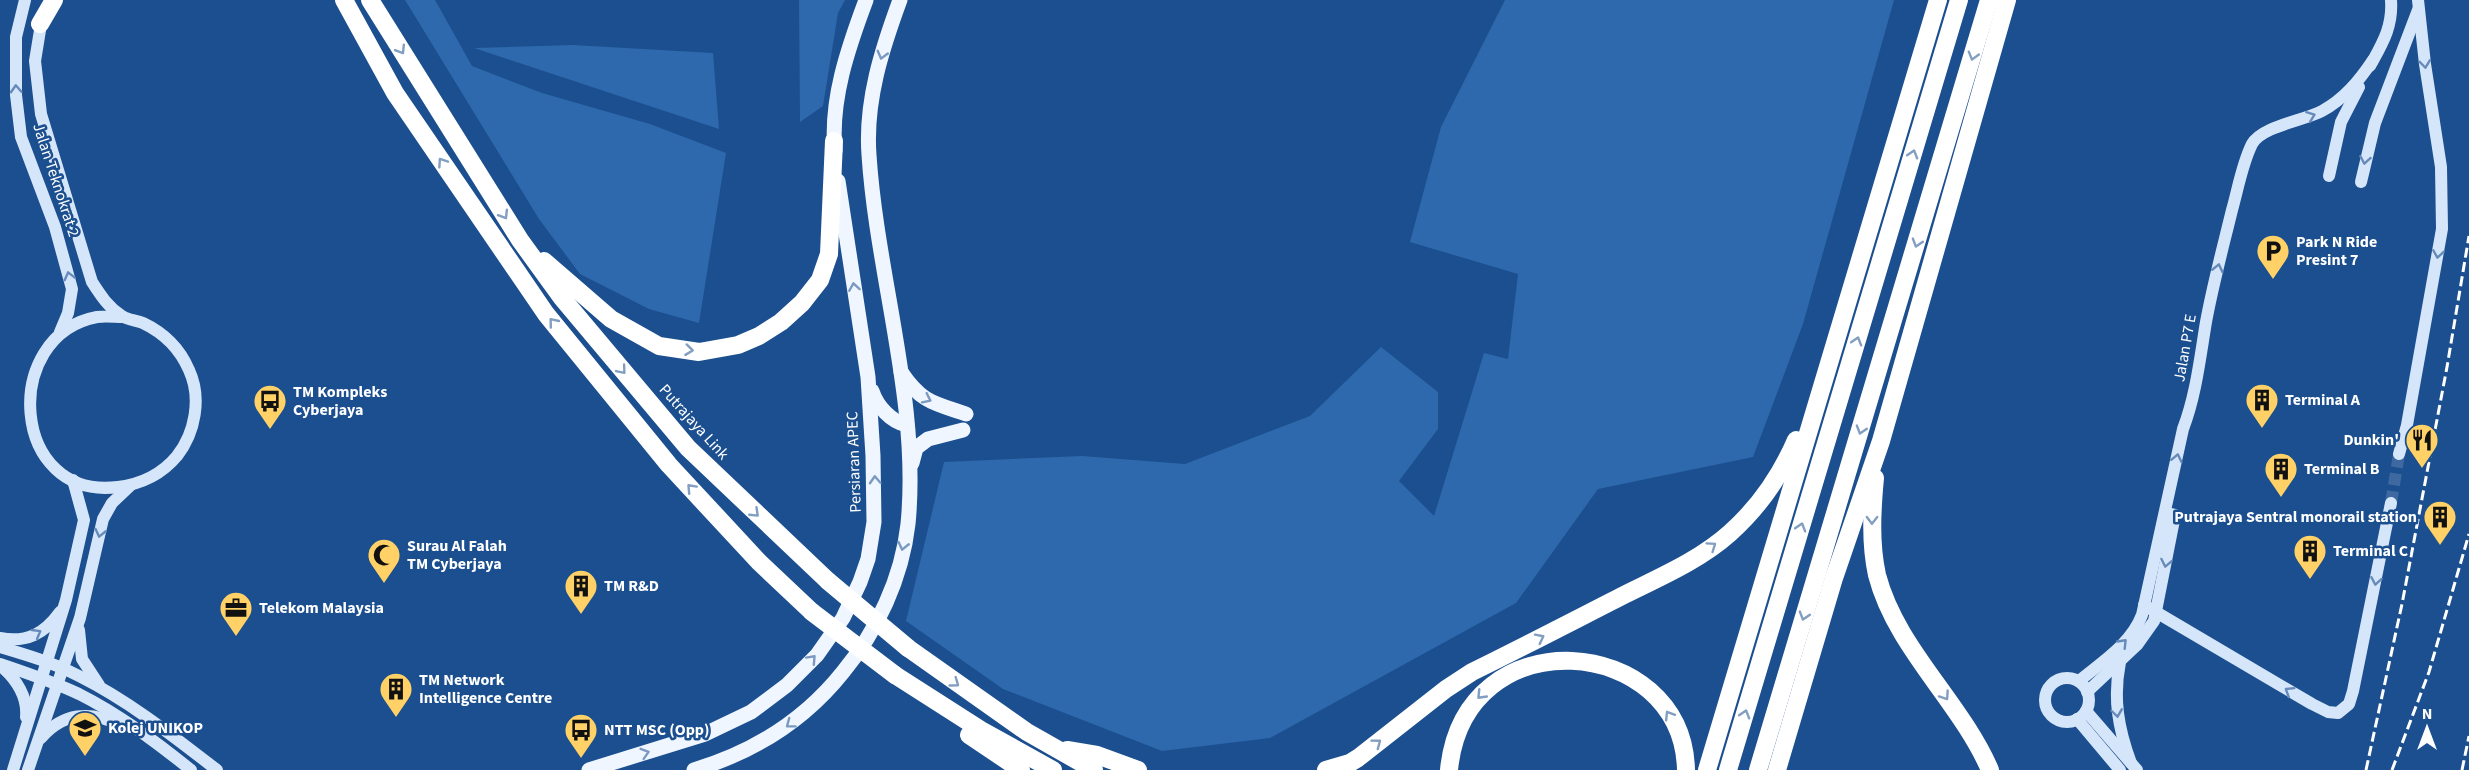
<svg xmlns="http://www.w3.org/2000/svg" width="2469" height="770" font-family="'Source Sans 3',sans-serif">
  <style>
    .green { fill: #2e69ad }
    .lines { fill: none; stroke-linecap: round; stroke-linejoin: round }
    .secondary-tunnel { stroke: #3d69a0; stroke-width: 12; stroke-dasharray: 12 6; stroke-linecap: butt }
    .secondary { stroke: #d6e6fa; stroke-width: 12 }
    .primary { stroke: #f0f6ff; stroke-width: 15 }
    .highway { stroke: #fff; stroke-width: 18 }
    .rail { stroke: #fff; stroke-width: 3; stroke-dasharray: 10 4.5; stroke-linecap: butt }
    .highway-bridge { stroke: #fff; stroke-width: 18 }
    .oneway { stroke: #829ec1 }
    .oneway2 { stroke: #7b9ac1 }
    .oneway3 { stroke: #668bba }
    .labels { text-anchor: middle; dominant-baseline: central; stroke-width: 5; stroke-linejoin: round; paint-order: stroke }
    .street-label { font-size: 16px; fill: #fff; stroke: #1b4f8f }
    .poi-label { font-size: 16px; font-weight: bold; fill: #fff; stroke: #1b4f8f; text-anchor: start }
  </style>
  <rect width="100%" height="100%" fill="#1b4f8f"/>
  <g class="green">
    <path d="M405,0h30l37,66 70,27 108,31 76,29 -27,170 -50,-14 -69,-35 -41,-55z"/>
    <path d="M799,0h46l-7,13 -15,93 -23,16z"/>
    <path d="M1505,0h389l-91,324 -50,133 -155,32 -82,114 -246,135 -108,13 -159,-62 -97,-68 38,-159 138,-6 103,8 125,-48 71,-69 57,45v37l-39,52 35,35 50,-163 24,6 10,-85 -108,-32 31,-115z"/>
    <path d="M573,45l140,8 6,76 -245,-81z"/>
  </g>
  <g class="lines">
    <path class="secondary-tunnel" d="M2391,503l8,-49"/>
    <g class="secondary">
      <path d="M25,0l-9,37v58l5,42 34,90 17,62 -4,24 -8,19"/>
      <path d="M42,18l-7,43 6,53 51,168c9,14 16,25 30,34 6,4 14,4 21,7 21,10 37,26 46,47 13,28 6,63 -12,86 -15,18 -36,28 -59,31 -108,14 -118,-152 -21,-170 8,-1 18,0 27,0"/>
      <path d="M2370,66c12,-22 23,-39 21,-66"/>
      <path d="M2329,176l12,-54 18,-35"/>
      <path d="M2361,182l14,-59 43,-113"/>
      <path d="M2399,454l8,-29 35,-196 -1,-62 -16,-103 -7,-64"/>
      <path d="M2144,605l168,99 16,8 10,1 11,-9 4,-13 38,-188"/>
      <path d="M79,630l3,29 17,26"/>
      <path d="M0,638c27,5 44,-4 60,-26"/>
      <path d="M0,647c27,8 54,16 79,29 50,25 94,60 138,94"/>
      <path d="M2120,662c-7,36 -2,66 11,101"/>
      <path d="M0,664c27,9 53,18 79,30 40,20 77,48 112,76"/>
      <path d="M2,667c14,12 26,30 24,50"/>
      <circle cx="2067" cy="700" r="22"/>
      <path d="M2079,681c23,-19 52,-37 63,-66l41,-186c13,-34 17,-71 23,-107 7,-38 17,-75 26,-112 6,-21 10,-46 20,-66 10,-18 51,-23 70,-33 22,-12 37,-30 51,-51"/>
      <path d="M2087,692l50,-47 17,-24 21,-106 -10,-2"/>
      <path d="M2086,711l51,59"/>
      <path d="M2077,719l43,51"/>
      <path d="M41,738c22,-25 49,-28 78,-13"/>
      <path d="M13,770l53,-170 18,-80 -11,-40"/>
      <path d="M28,770l52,-152 23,-99 9,-16 19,-18"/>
    </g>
    <g class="primary">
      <path d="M835,151c-5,-51 13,-103 31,-151"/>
      <path d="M901,372c20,30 32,31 65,42"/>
      <path d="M872,391c5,15 19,31 35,34"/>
      <path d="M912,463l4,-15 12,-9 35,-9"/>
      <path d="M589,770l116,-36 46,-22 36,-27 30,-30 26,-37 17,-36 8,-23 6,-37 -1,-66 -5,-79 -30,-196"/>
      <path d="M694,770c60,-18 110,-49 149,-98 34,-41 59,-94 65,-148 12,-122 -31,-247 -39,-369 -4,-54 13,-106 31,-155"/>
    </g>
    <g class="highway">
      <path d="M344,0l51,93 151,221 123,151 90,97 53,50"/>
      <path d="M370,0l150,240 42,58 126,150 140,133"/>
      <path d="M40,24l14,-24"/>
      <path d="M544,261l67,58 48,27 40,6 39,-7 21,-9 22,-14 21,-19 18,-23 9,-26 5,-113"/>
      <path d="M1875,478c-3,32 -5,65 2,97 19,73 83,126 113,195"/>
      <path d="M908,648l119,84 67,38"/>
      <path d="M895,675l86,55 72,40"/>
      <path d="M969,735l52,35"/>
      <path d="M1067,750l30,5 41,15"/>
      <path d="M1326,770l24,-7 8,-5 88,-69 26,-17c51,-25 101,-51 152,-77 36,-18 76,-35 106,-62 29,-26 51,-58 66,-93"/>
      <path d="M1449,770c15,-155 234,-136 237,0"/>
      <path d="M1707,770l231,-770"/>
      <path d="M1728,770l231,-770"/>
      <path d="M1758,770l231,-770"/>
      <path d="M1777,770l57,-192 47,-137 126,-441"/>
    </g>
    <g class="rail">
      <path d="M2366,770l36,-166 45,-237 22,-131"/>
      <path d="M2392,770l37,-98 40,-138"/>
      <path d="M2462,770l7,-34"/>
    </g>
    <g class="highway-bridge">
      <path d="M828,581l80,67"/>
      <path d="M812,612l83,63"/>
    </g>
  </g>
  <defs><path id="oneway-chevron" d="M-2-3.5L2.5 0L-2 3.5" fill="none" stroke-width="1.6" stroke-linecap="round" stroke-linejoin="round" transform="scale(1.5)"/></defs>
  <g class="oneway">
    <use href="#oneway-chevron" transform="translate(401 50) rotate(58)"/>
    <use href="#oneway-chevron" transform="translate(1973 56) rotate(106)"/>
    <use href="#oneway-chevron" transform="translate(1913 154) rotate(-73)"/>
    <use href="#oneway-chevron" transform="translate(442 162) rotate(-124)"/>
    <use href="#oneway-chevron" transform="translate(504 215) rotate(58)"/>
    <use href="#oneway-chevron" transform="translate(1917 243) rotate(107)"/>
    <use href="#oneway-chevron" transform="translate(553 322) rotate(-129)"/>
    <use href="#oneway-chevron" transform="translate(1857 341) rotate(-73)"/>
    <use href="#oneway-chevron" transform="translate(689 350) rotate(7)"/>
    <use href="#oneway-chevron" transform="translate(622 370) rotate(50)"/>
    <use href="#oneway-chevron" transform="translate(1861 430) rotate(107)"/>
    <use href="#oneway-chevron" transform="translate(691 488) rotate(-133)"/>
    <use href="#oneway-chevron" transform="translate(755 513) rotate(44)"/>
    <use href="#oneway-chevron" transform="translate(1872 520) rotate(91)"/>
    <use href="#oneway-chevron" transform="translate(1801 527) rotate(-73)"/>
    <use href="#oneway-chevron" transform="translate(1712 546) rotate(-35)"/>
    <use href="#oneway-chevron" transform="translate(1804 616) rotate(107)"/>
    <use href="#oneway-chevron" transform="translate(1540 638) rotate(-27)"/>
    <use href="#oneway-chevron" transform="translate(955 683) rotate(36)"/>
    <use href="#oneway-chevron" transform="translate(1481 695) rotate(134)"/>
    <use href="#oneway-chevron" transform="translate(1945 696) rotate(56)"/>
    <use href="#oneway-chevron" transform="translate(1745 714) rotate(-73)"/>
    <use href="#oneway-chevron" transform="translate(1669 715) rotate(-122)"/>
    <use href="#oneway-chevron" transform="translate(1377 743) rotate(-37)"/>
  </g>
  <g class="oneway2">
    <use href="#oneway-chevron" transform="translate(882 55) rotate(105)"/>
    <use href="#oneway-chevron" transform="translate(854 287) rotate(-99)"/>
    <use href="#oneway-chevron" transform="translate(927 399) rotate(26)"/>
    <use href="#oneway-chevron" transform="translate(875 480) rotate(-93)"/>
    <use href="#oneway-chevron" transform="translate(903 546) rotate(103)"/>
    <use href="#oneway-chevron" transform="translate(812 659) rotate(-47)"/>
    <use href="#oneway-chevron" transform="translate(790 724) rotate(143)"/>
    <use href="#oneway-chevron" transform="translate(645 753) rotate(-17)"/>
  </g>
  <g class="oneway3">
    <use href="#oneway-chevron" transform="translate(2425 64) rotate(83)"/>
    <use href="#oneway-chevron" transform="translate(16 89) rotate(-93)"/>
    <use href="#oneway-chevron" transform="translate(2311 116) rotate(-21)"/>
    <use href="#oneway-chevron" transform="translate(2365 160) rotate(100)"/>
    <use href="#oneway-chevron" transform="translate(2438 254) rotate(99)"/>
    <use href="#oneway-chevron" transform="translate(2218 268) rotate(-77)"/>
    <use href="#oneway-chevron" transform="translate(69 276) rotate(-104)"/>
    <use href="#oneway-chevron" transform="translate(2177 458) rotate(-78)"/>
    <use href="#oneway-chevron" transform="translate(100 533) rotate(103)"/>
    <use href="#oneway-chevron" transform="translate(2166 563) rotate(101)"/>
    <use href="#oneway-chevron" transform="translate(2376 581) rotate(100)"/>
    <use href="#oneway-chevron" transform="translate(37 633) rotate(-30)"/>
    <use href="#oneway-chevron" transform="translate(2123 643) rotate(-46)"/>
    <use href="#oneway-chevron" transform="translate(2289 691) rotate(-148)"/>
    <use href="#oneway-chevron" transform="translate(2117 713) rotate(82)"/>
  </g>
  <defs>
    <symbol id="parking-pin" viewBox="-11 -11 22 30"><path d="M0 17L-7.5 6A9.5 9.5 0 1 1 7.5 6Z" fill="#ffd166" stroke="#1b4f8f"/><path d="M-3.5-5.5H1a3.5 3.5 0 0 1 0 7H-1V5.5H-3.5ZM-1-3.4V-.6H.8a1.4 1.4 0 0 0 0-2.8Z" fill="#111"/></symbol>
    <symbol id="building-pin" viewBox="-11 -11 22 30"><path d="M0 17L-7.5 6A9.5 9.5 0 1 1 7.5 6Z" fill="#ffd166" stroke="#1b4f8f"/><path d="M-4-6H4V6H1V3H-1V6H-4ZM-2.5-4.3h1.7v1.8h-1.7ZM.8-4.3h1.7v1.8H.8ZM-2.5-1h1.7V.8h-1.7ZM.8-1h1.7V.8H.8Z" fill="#111"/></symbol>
    <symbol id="bus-pin" viewBox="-11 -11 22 30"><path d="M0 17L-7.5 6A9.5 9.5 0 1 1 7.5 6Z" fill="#ffd166" stroke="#1b4f8f"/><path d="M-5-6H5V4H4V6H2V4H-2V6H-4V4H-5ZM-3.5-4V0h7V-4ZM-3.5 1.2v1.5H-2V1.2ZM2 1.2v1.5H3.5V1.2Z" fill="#111"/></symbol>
    <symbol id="restaurant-pin" viewBox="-11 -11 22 30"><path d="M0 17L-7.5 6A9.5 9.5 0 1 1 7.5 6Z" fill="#ffd166" stroke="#1b4f8f"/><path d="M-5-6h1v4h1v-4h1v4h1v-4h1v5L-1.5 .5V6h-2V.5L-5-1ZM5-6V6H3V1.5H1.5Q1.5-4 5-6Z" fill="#111"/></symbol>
    <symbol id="mosque-pin" viewBox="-11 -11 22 30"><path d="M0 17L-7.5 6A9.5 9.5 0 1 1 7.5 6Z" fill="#ffd166" stroke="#1b4f8f"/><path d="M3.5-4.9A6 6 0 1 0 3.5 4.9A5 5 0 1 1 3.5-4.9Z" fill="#111"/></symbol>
    <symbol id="office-pin" viewBox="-11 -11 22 30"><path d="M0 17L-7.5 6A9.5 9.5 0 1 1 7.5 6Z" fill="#ffd166" stroke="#1b4f8f"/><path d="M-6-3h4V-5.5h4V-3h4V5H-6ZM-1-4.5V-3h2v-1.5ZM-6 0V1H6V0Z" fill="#111"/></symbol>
    <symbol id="university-pin" viewBox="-11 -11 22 30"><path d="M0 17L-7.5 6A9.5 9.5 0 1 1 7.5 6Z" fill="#ffd166" stroke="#1b4f8f"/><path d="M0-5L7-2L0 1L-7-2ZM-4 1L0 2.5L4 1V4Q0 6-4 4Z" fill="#111"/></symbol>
  </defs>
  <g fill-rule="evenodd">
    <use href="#parking-pin" x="2254" y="232" width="38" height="52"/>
    <use href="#building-pin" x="2243" y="381" width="38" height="52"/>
    <use href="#bus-pin" x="251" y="382" width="38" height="52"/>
    <use href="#restaurant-pin" x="2403" y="421" width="38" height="52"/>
    <use href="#building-pin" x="2262" y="450" width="38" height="52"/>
    <use href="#building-pin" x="2421" y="498" width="38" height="52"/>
    <use href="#building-pin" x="2291" y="532" width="38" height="52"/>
    <use href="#mosque-pin" x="365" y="536" width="38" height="52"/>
    <use href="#building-pin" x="562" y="567" width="38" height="52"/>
    <use href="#office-pin" x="217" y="589" width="38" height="52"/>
    <use href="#building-pin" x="377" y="670" width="38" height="52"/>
    <use href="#university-pin" x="66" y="709" width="38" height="52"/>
    <use href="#bus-pin" x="562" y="711" width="38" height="52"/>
  </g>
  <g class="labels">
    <g class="street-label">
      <text transform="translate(56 180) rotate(72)">Jalan Teknokrat 2</text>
      <text transform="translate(2185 348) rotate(-80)">Jalan P7 E</text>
      <text transform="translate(694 422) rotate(48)">Putrajaya Link</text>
      <text transform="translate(854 462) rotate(-92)">Persiaran APEC</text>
    </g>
    <g class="poi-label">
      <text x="2296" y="242">Park N Ride<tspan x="2296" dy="18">Presint 7</tspan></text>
      <text x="293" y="392">TM Kompleks<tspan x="293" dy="18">Cyberjaya</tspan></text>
      <text x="2285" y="400">Terminal A</text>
      <text x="2399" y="440" text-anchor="end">Dunkin'</text>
      <text x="2304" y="469">Terminal B</text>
      <text x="2417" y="517" text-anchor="end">Putrajaya Sentral monorail station</text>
      <text x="407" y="546">Surau Al Falah<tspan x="407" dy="18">TM Cyberjaya</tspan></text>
      <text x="2333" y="551">Terminal C</text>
      <text x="604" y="586">TM R&amp;D</text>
      <text x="259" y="608">Telekom Malaysia</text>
      <text x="419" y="680">TM Network<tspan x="419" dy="18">Intelligence Centre</tspan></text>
      <text x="108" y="728">Kolej UNIKOP</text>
      <text x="604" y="730">NTT MSC (Opp)</text>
    </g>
  </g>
  <g transform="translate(2427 728)" stroke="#1b4f8f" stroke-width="4.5" paint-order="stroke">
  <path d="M0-4.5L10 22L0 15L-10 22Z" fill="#ffffff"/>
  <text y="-9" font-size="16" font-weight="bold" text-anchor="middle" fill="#ffffff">N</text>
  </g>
</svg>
